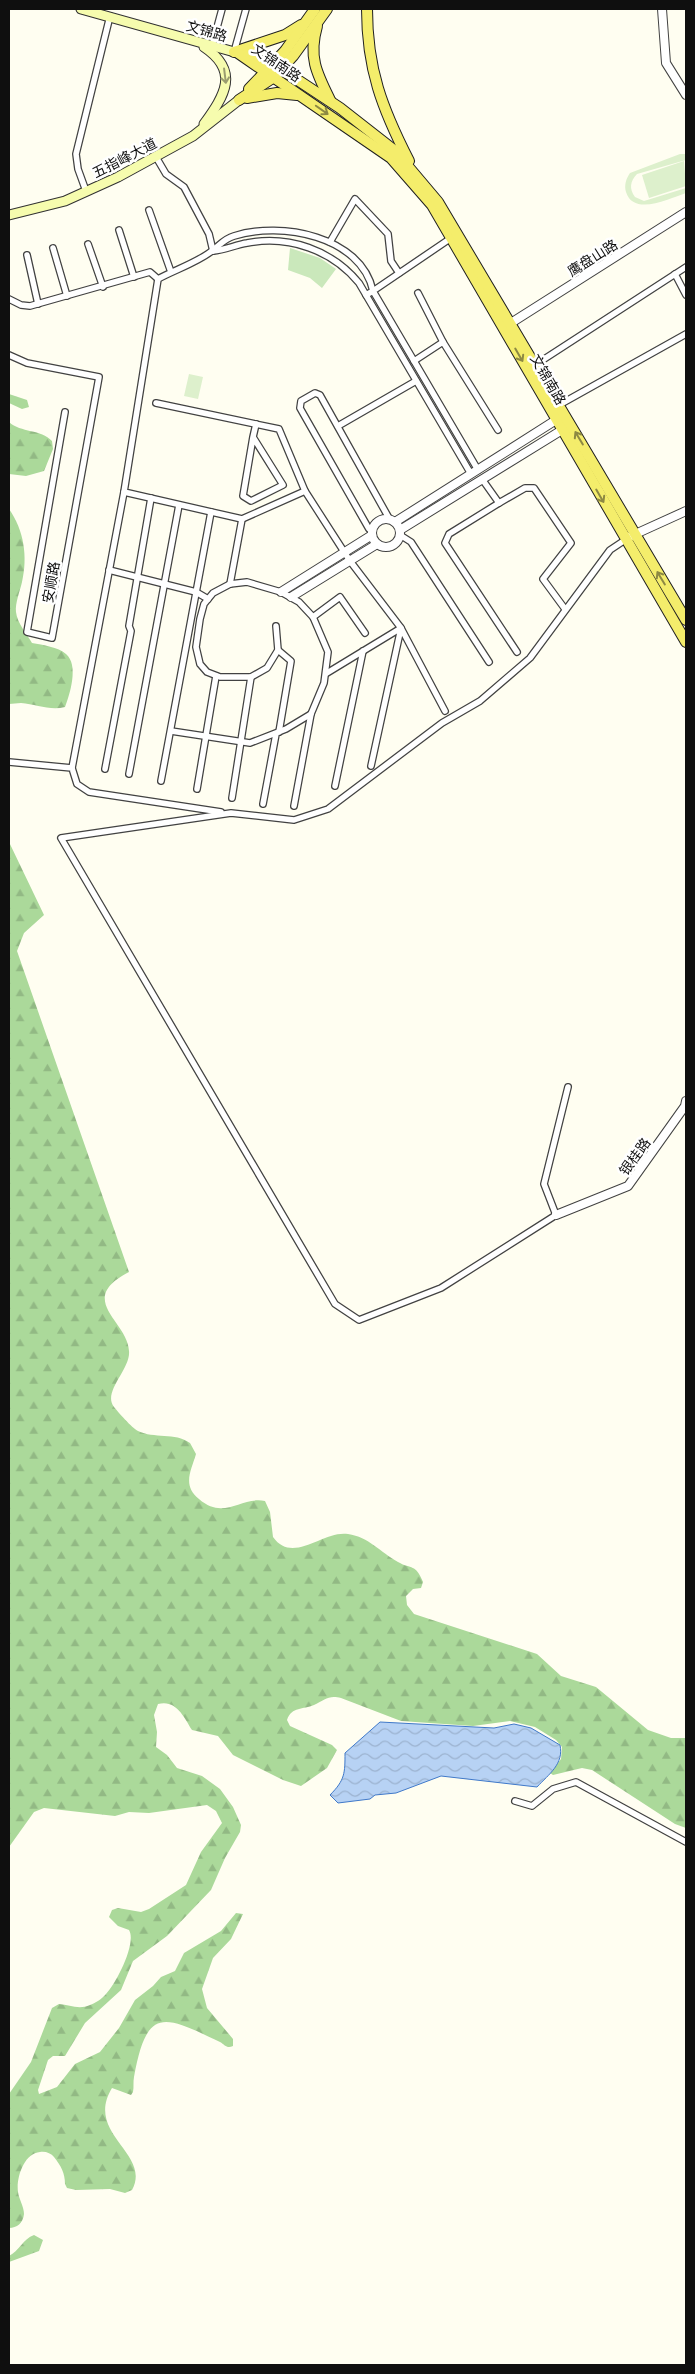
<svg xmlns="http://www.w3.org/2000/svg" width="695" height="2374" font-family="Georgia,'Noto Sans SC',serif">
  <style>
    .grass { fill: #cae8bb }
    .forest { fill: url(#forest-firs) }
    .pitch { fill: #ddf0cc }
    .water { fill: url(#water-waves); stroke: #4079c9 }
    .lines { fill: none; stroke-linecap: round; stroke-linejoin: round }
    .minor-casing { stroke: #424242; stroke-width: 8 }
    .tertiary-casing { stroke: #424242; stroke-width: 10 }
    .secondary-casing { stroke: #313131; stroke-width: 11 }
    .primary-casing { stroke: #202020; stroke-width: 12 }
    .minor { stroke: #fff; stroke-width: 5.5 }
    .tertiary { stroke: #fff; stroke-width: 8 }
    .secondary { stroke: #f6fcae; stroke-width: 9 }
    .primary { stroke: #f4ed6b; stroke-width: 10 }
    .oneway { stroke: #9a9d6e }
    .oneway2 { stroke: #8d8942 }
    .labels { text-anchor: middle; dominant-baseline: central; stroke-width: 5; stroke-linejoin: round; paint-order: stroke }
    .street-label { font-size: 14px; fill: #0f0f0f; stroke: #fff }
  </style>
  <defs>
    <pattern id="forest-firs" width="22" height="20" patternUnits="userSpaceOnUse" patternTransform="scale(1.25)"><rect width="22" height="20" fill="#abd99a"/><path d="M5 1l3.5 6h-7zM16 11l3.5 6h-7z" fill="#92b984"/></pattern>
    <pattern id="water-waves" width="16" height="10" patternUnits="userSpaceOnUse" patternTransform="scale(1.25)"><rect width="16" height="10" fill="#b7d2f4"/><path d="M0 5q4-4 8 0t8 0" fill="none" stroke="#9cb3d0"/></pattern>
  </defs>
  <rect width="100%" height="100%" fill="#fffef1"/>
  <path class="grass" d="M290,248l30,10 16,11 -14,19 -12,-10 -22,-8z"/>
  <g class="forest">
    <path d="M9,394l18,6 2,7 -7,2 -13,-6z"/>
    <path d="M9,422c12,11 32,7 43,19l1,8 -9,22 -18,5 -17,-2z"/>
    <path d="M9,509c15,21 19,48 13,73 -2,9 -7,21 -6,30 1,11 11,22 16,31 11,2 26,4 34,11 13,11 4,40 -1,53 -15,4 -29,-3 -44,-4 -4,0 -8,1 -12,1z"/>
    <path d="M9,842l35,73 -20,18 -7,18 112,321c-54,28 -1,49 0,79 2,18 -27,41 -15,56 4,5 18,21 24,24 16,8 37,1 52,12l6,11c-5,17 -14,31 3,45 25,22 42,-3 66,2l5,11 3,25c20,28 50,-7 75,-3 21,3 32,18 50,28 14,8 17,1 25,20l-2,6 -8,1 -7,7 1,9 7,9 123,40 24,22 35,11 52,43 23,8h15v90l-11,-4 -83,-54 -10,-2 -29,7 -3,-2 11,-14 1,-12 -6,-7 -21,-13 -25,-6 -37,5 -72,-5 -60,-23c-13,-3 -16,2 -27,7 -11,5 -22,1 -27,15l3,6 42,19 5,5 -10,18 -26,18 -18,-6 -50,-25 -15,-19 -26,-6c-8,-13 -16,-31 -34,-26l-4,11 3,17 -1,15 11,8 10,13 25,8 18,13 13,18 8,18 -1,7 -15,26 -14,32 -44,46 -34,25 -12,29 -36,33 -20,33h-12l-5,4 -10,30 1,4 18,-7 18,-23 25,-12 19,-24 16,-28 18,-14 8,-9 14,-6 9,-18 37,-22 15,-18 7,1 -12,25 -18,19 -11,31 5,19 26,31v7c-6,3 -8,-1 -13,-4 -57,-27 -73,-36 -86,35 -1,5 0,10 -1,15l-2,3 -19,-7c-28,46 40,65 20,102l-7,3 -15,-4 -34,1 -9,-2 -2,-4c0,-11 -4,-18 -11,-27 -3,-4 -9,-6 -14,-5 -16,1 -24,26 -22,40 1,7 6,15 6,22 -1,9 -7,14 -15,14v-134l22,-32 21,-54 7,-4c11,1 20,6 31,1 5,-2 12,-6 16,-11 10,-10 31,-51 23,-64l-11,-4 -9,-9 3,-7 6,-2 23,4 8,-3 37,-24 15,-33 21,-29 -6,-12 -9,-6 -58,8 -20,-1 -14,4 -71,-8 -10,4 -25,35z"/>
    <path d="M34,2235l9,5 -4,11 -30,11v-6c10,-5 14,-17 25,-21z"/>
  </g>
  <g class="pitch">
    <path d="M680,154h6v6l-49,14c-7,7 -8,15 -2,23l9,4 42,-13v5c-16,5 -52,24 -60,-1 -2,-7 0,-13 4,-19z"/>
    <path d="M684,161l2,25 -37,12 -7,-23z"/>
    <path d="M189,374l14,3 -5,22 -14,-3z"/>
  </g>
  <path class="water" d="M380,1722l114,6 20,-4 17,4 29,17c4,19 -11,29 -23,42l-96,-11 -45,17 -21,2 -5,4 -32,4 -8,-8c15,-15 15,-22 15,-42z"/>
  <g class="lines">
    <defs>
      <g id="minor">
        <path d="M212,46l10,-37"/>
        <path d="M234,52l12,-43"/>
        <path d="M156,157l10,17 18,13 25,47 4,17"/>
        <path d="M86,191l-8,-22 -2,-15 34,-138"/>
        <path d="M149,210l22,62"/>
        <path d="M119,230l15,47"/>
        <path d="M451,238l-78,53 105,179"/>
        <path d="M330,242l25,-43 33,35 3,27 8,12"/>
        <path d="M88,244l15,43"/>
        <path d="M53,248l14,48"/>
        <path d="M213,251c12,-1 22,-6 34,-8 42,-8 85,7 112,40l112,191"/>
        <path d="M27,255l11,49"/>
        <path d="M675,274l11,21"/>
        <path d="M418,293l25,49"/>
        <path d="M9,299l12,6 9,1 120,-34 8,7"/>
        <path d="M9,355l18,8 72,14 -47,261 -25,-6 38,-220"/>
        <path d="M414,361l29,-19 55,88"/>
        <path d="M535,365l151,-98"/>
        <path d="M156,403l123,26 26,62"/>
        <path d="M559,405l127,-71"/>
        <path d="M338,426l78,-45"/>
        <path d="M253,437l-10,59 8,5 32,-16 -30,-48 3,-13"/>
        <path d="M482,479l17,24 -50,31 -4,9 72,109"/>
        <path d="M499,503l26,-15h9l37,55 -28,36 22,30"/>
        <path d="M373,530l-4,-1 -69,-121 1,-7 14,-8 5,2 70,125"/>
        <path d="M400,535l11,7 78,120"/>
        <path d="M109,570l87,22 12,7"/>
        <path d="M230,584l12,-65"/>
        <path d="M313,617l27,-20 25,36"/>
        <path d="M278,650l13,11 -12,71"/>
        <path d="M327,673l74,-45 -51,-67 -45,-70 -63,28 -118,-27 34,-213c16,-9 41,-17 55,-29 8,-6 11,-11 21,-14 47,-15 127,0 139,55l-7,4"/>
        <path d="M171,731l79,12 36,-14 25,-15 13,-31 4,-31 -15,-35 -14,-15 -18,-10 -34,-10 -17,2 -17,9 -9,11 -4,15 -4,28 4,17 7,8 13,5h31l16,-9 11,-18 -2,-24"/>
        <path d="M9,762l63,6 5,16 12,8 132,20"/>
        <path d="M371,766l30,-138 44,83"/>
        <path d="M72,768l52,-276"/>
        <path d="M105,769l26,-138 -2,-5 22,-128"/>
        <path d="M129,774l50,-269"/>
        <path d="M161,781l50,-269"/>
        <path d="M335,786l28,-135"/>
        <path d="M197,789l19,-113"/>
        <path d="M232,798l19,-121"/>
        <path d="M263,804l13,-70"/>
        <path d="M294,806l17,-92"/>
        <path d="M568,1087l-24,97 12,31 -115,73 -82,32 -24,-16 -274,-466 170,-25 63,7 34,-11 114,-86 38,-22 50,-43 80,-108 15,-10"/>
        <path d="M515,1801l17,5 21,-17 23,-7 110,60"/>
      </g>
      <g id="tertiary">
        <path d="M662,9l4,54 20,32"/>
        <path d="M511,323l175,-111"/>
        <circle cx="386" cy="533" r="14"/>
        <path d="M395,522l161,-102"/>
        <path d="M400,530l162,-100"/>
        <path d="M631,536l55,-25"/>
        <path d="M281,592l91,-57"/>
        <path d="M291,597l86,-53"/>
        <path d="M556,1215l72,-29 57,-80 1,-5"/>
      </g>
      <g id="secondary">
        <path d="M81,9l157,44"/>
        <path d="M204,47c36,24 21,48 0,77"/>
        <path d="M9,215l56,-14 53,-24 75,-41 46,-36"/>
      </g>
      <g id="primary">
        <path d="M367,9c0,60 15,99 42,152"/>
        <path d="M317,26c-9,31 0,48 13,74"/>
        <path d="M234,52l51,-17 16,-10"/>
        <path d="M238,53l153,105 41,47 254,437"/>
        <path d="M248,56l33,13 59,39 55,43 43,51 248,418"/>
        <path d="M249,89l36,-38 30,-42"/>
        <path d="M247,98l30,-5 20,2"/>
        <path d="M239,100l35,-23 19,-21 34,-47"/>
      </g>
    </defs>
    <use href="#minor" class="minor-casing"/>
    <use href="#tertiary" class="tertiary-casing"/>
    <use href="#secondary" class="secondary-casing"/>
    <use href="#primary" class="primary-casing"/>
    <use href="#minor" class="minor"/>
    <use href="#tertiary" class="tertiary"/>
    <use href="#secondary" class="secondary"/>
    <use href="#primary" class="primary"/>
  </g>
  <defs><path id="oneway-shaft" d="M-6 0H5M1.5-3L5.5 0L1.5 3" fill="none" stroke-width="1.6" stroke-linecap="round" stroke-linejoin="round" transform="scale(1.25)"/></defs>
  <use class="oneway" href="#oneway-shaft" transform="translate(225 76) rotate(83)"/>
  <g class="oneway2">
    <use href="#oneway-shaft" transform="translate(322 110) rotate(35)"/>
    <use href="#oneway-shaft" transform="translate(519 355) rotate(60)"/>
    <use href="#oneway-shaft" transform="translate(579 438) rotate(-121)"/>
    <use href="#oneway-shaft" transform="translate(600 496) rotate(60)"/>
    <use href="#oneway-shaft" transform="translate(661 578) rotate(-121)"/>
  </g>
  <g class="labels">
    <g class="street-label">
      <text transform="translate(207 30) rotate(16)">文锦路</text>
      <text transform="translate(277 62) rotate(34)">文锦南路</text>
      <text transform="translate(124 157) rotate(-27)">五指峰大道</text>
      <text transform="translate(592 257) rotate(-32)">鹰盘山路</text>
      <text transform="translate(549 379) rotate(60)">文锦南路</text>
      <text transform="translate(50 582) rotate(-80)">安顺路</text>
      <text transform="translate(634 1156) rotate(-54)">银桂路</text>
    </g>
  </g>
  <rect width="695" height="2374" fill="none" stroke="#0f0f0f" stroke-width="20"/>
</svg>
